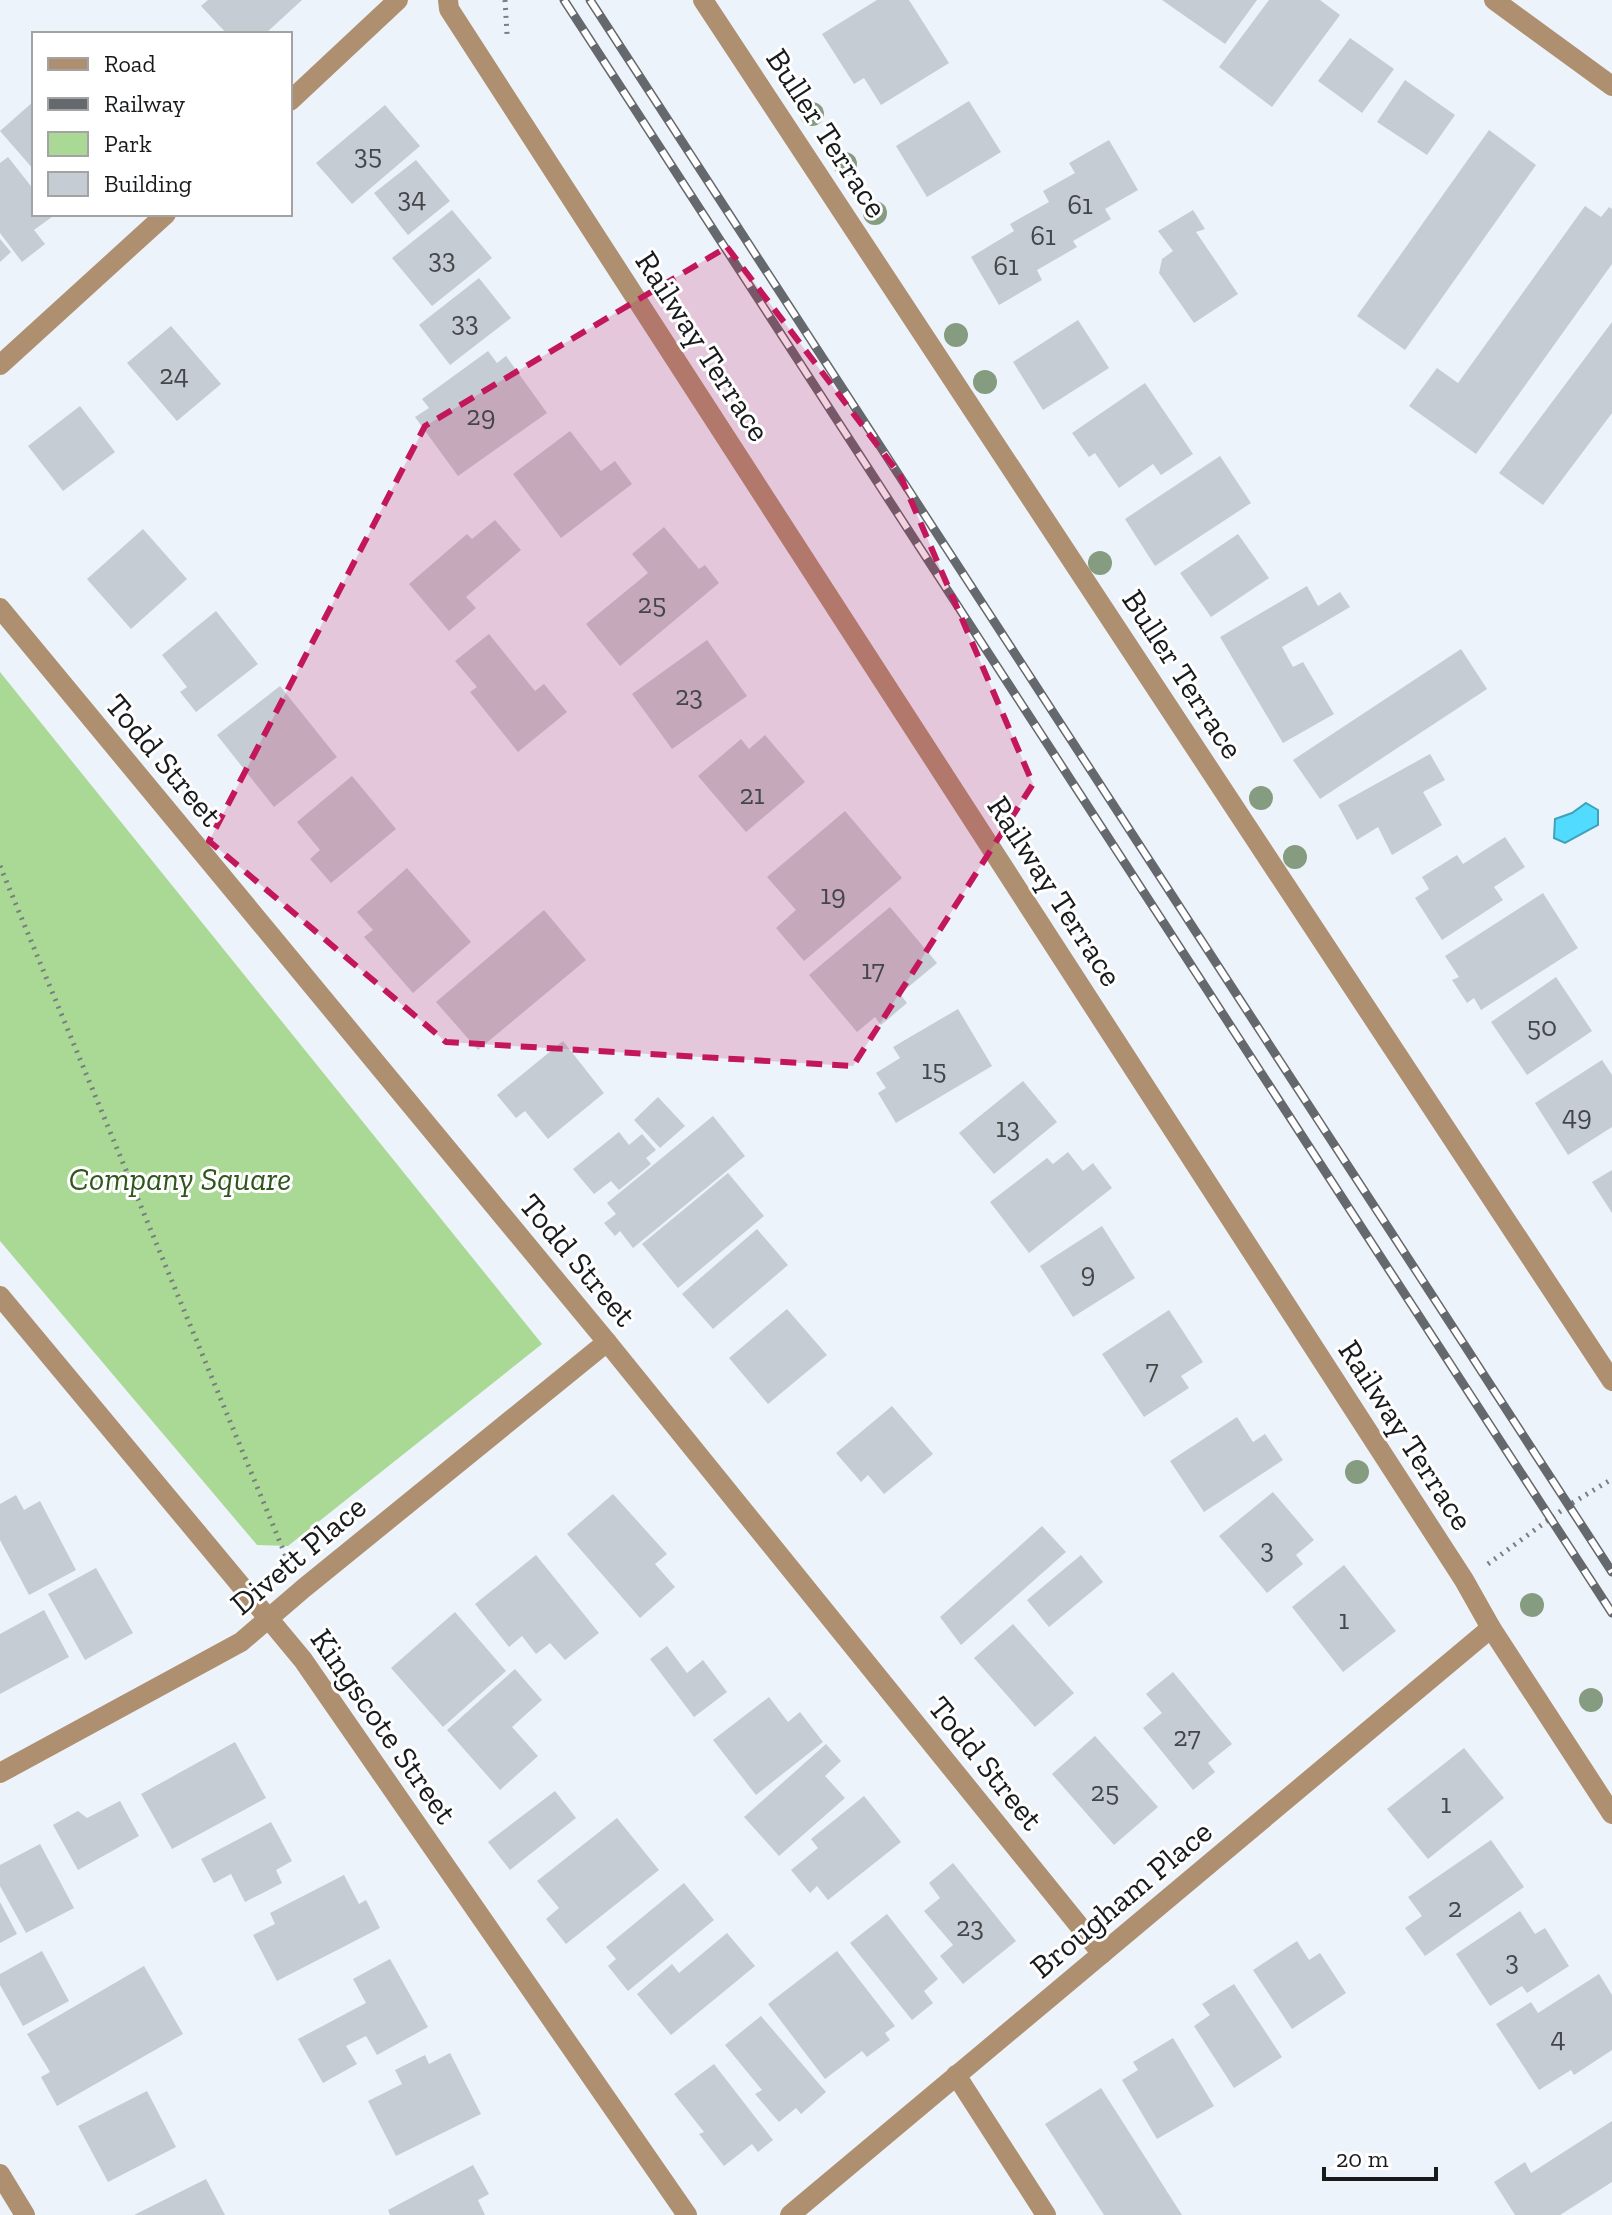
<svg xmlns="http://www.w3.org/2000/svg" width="1612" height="2215" font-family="'Zilla Slab',serif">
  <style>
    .green { fill: #a9d995 }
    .water { fill: #51dbff; stroke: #40a1bb; stroke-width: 2 }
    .building { fill: #c6ccd3 }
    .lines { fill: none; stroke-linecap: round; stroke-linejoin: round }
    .path { stroke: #7a7d82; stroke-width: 5; stroke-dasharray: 2 6; stroke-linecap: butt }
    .minor { stroke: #ae9071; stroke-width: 20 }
    .rail-casing { stroke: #65686c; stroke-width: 9 }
    .rail { stroke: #fff; stroke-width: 6; stroke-dasharray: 18; stroke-linecap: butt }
    .tree { fill: #859c80 }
    .marked { fill: #c2185b; fill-opacity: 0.2; stroke: #c2185b; stroke-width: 6; stroke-dasharray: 16 10; stroke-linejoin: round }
    .labels { text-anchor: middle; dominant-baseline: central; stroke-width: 6; stroke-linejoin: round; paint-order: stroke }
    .number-label { font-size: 28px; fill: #44464a }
    .street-label { font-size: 32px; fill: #181a1c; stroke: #fff }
    .park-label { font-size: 32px; font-style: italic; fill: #30551d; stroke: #fff }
  </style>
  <rect width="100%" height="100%" fill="#edf3fa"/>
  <path class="green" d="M0,672l542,672 -254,202 -31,-1 -257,-304z"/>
  <path class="water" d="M1586,803l12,7v15l-33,18 -11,-5 1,-19 17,-6z"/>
  <g class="building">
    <path d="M208,0h94l-37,34h-38l-26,-28z"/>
    <path d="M877,0h32l40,63 -68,42 -17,-27 -10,6 -32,-50z"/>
    <path d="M1162,0h95l-32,44z"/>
    <path d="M1269,0h51l20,15 -68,92 -53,-40z"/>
    <path d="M1350,38l44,31 -32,44 -44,-32z"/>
    <path d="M1405,80l50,35 -28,40 -50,-33z"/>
    <path d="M34,101v69l-34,-39z"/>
    <path d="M969,101l32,51 -74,45 -31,-51z"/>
    <path d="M385,105l35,41 -68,58 -36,-41z"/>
    <path d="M1489,130l47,35 -131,185 -48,-34z"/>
    <path d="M1109,140l29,50 -33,19 6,10 -38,22 4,6 -40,23 5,10 -43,25 -28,-48 43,-26 -4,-7 39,-22 -6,-11 32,-18 -6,-10z"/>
    <path d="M8,157l26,33v24h22l-22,16 11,14 -23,18 -22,-29v-70z"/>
    <path d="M416,160l34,41 -42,34 -34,-42z"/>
    <path d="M1585,206l16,11 8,-10 3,2v55l-136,190 -67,-48 28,-38 21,15z"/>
    <path d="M452,210l40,48 -60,48 -40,-48z"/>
    <path d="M1193,210l12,19 -9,3 42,62 -44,29 -35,-50 3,-14 11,-8 -15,-20z"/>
    <path d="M0,239l11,13 -11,10z"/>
    <path d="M479,278l32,40 -61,47 -31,-40z"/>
    <path d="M1078,320l31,48 -66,42 -30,-48z"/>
    <path d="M1612,322v91l-69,92 -44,-32z"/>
    <path d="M171,326l50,58 -44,37 -50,-58z"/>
    <path d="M488,351l9,12 9,-7 41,57 -89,63 -43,-59 14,-9 -7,-9z"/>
    <path d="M1145,383l48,71 -32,21 -8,-11 -34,24 -24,-35 -6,4 -17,-24z"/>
    <path d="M80,406l35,46 -52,39 -35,-45z"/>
    <path d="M570,431l31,40 14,-10 17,23 -71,54 -48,-64z"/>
    <path d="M1220,456l31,47 -96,63 -30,-47z"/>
    <path d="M495,520l26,30 -55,47 10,11 -27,23 -40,-47 58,-50 5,5z"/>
    <path d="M664,527l35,42 6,-4 14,18 -99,83 -34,-42 62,-51 -16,-19z"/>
    <path d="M143,529l44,50 -56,50 -44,-50z"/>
    <path d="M1238,534l31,44 -58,39 -31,-44z"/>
    <path d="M1307,586l11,20 22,-14 10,15 -68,40 11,20 10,-5 31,52 -51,29 -63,-106z"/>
    <path d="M216,611l42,53 -62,48 -16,-20 7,-5 -25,-32z"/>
    <path d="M489,634l46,57 9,-7 23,28 -49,40 -48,-60 7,-5 -22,-26z"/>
    <path d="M707,640l40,56 -75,53 -40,-55z"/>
    <path d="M1461,649l26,40 -167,110 -27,-39z"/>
    <path d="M280,686l57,71 -63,50 -57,-72z"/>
    <path d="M765,735l40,47 -59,50 -48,-56 43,-37 8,10z"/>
    <path d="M1430,754l15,26 -22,12 19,33 -50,30 -14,-28 -21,13 -19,-35z"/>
    <path d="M352,776l44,53 -65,54 -21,-24 10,-9 -23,-28z"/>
    <path d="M845,811l57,67 -98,83 -28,-33 20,-18 -29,-33z"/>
    <path d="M1505,837l20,30 -31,20 9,13 -61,40 -27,-42 14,-9 -7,-12 35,-22 6,9z"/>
    <path d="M407,868l64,74 -58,51 -49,-56 9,-7 -16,-18z"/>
    <path d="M1543,893l35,55 -97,62 -7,-12 -7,5 -15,-23 7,-3 -14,-21z"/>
    <path d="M890,907l47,56 -37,31 7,9 -26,22 -6,-8 -18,15 -48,-57z"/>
    <path d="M544,910l42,50 -108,90 -42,-48z"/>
    <path d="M1556,977l36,54 -65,44 -36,-53z"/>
    <path d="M958,1009l34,57 -96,57 -18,-30 8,-5 -10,-15 24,-15 -7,-11z"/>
    <path d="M563,1041l41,52 -56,46 -23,-28 -9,7 -19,-23z"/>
    <path d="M1602,1060l10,15v52l-44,28 -33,-52z"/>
    <path d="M1023,1081l34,41 -63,52 -35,-41z"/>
    <path d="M658,1097l27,29 -25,22 -26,-28z"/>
    <path d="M713,1116l32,40 -112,92 -13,-17 -5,5 -11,-13 12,-9 -9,-11z"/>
    <path d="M619,1132l10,13 13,-11 14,16 -10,8 5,6 -32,26 -8,-9 -17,13 -21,-25z"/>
    <path d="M1068,1152l15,19 10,-8 19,25 -83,65 -39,-51 57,-44 6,6z"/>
    <path d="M1612,1170v43l-20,-31z"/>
    <path d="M728,1173l36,43 -86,72 -36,-44z"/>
    <path d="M1102,1226l33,52 -62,39 -33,-51z"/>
    <path d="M757,1229l31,36 -75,64 -31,-35z"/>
    <path d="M787,1309l40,46 -59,49 -39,-46z"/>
    <path d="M1169,1310l34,52 -22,14 8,12 -45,29 -42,-63z"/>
    <path d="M892,1406l41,48 -49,40 -16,-19 -7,7 -25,-29z"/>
    <path d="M1237,1417l16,25 12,-8 18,26 -79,52 -34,-51z"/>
    <path d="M1273,1492l41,48 -18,15 7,9 -36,29 -48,-57z"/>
    <path d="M613,1494l54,60 -12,10 20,23 -35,31 -73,-84z"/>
    <path d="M16,1495l8,15 16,-9 36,69 -47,25 -29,-55v-36z"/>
    <path d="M1042,1526l24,26 -105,93 -21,-28z"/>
    <path d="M536,1555l63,78 -34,27 -15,-17 -14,11 -14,-18 -13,11 -34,-43z"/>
    <path d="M1081,1555l22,27 -54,45 -22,-27z"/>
    <path d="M1344,1565l52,66 -53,41 -51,-65z"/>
    <path d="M96,1568l37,65 -48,27 -37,-66z"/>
    <path d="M44,1610l25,47 -69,37v-60z"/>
    <path d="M455,1612l51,59 -63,56 -52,-59z"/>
    <path d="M1013,1624l61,69 -39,34 -61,-69z"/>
    <path d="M667,1646l20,27 16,-13 24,32 -33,25 -44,-58z"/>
    <path d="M515,1669l27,31 -30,27 26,29 -38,34 -53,-60z"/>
    <path d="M1173,1672l59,72 -24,19 7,9 -22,18 -50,-62 19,-15 -16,-19z"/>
    <path d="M769,1697l19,25 12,-10 23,30 -67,53 -43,-55z"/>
    <path d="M1095,1736l63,71 -44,38 -62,-71z"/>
    <path d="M235,1742l31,56 -94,51 -31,-55z"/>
    <path d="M826,1744l15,17 -16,15 20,22 -66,58 -35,-39z"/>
    <path d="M1464,1748l40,50 -76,61 -41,-50z"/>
    <path d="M555,1791l21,27 -66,52 -22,-28z"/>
    <path d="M864,1796l37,46 -73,58 -11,-14 -7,7 -19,-23 27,-22 -7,-9z"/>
    <path d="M120,1801l19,35 -61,34 -25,-45 25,-14 9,7z"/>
    <path d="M617,1818l42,52 -93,74 -20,-25 13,-11 -22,-27z"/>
    <path d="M271,1822l21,39 -16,9 6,13 -37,19 -14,-28 -17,9 -13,-24z"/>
    <path d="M1491,1840l33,47 -99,69 -20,-28 17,-12 -14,-19z"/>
    <path d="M40,1844l34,64 -48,25 -26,-47v-21z"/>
    <path d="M953,1863l63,78 -53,43 -23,-28 13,-11 -29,-34 16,-13 -11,-15z"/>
    <path d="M344,1875l15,29 7,-4 14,28 -103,53 -24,-46 22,-11 -5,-11z"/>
    <path d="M684,1883l30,37 -86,71 -20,-25 8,-7 -10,-12z"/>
    <path d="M0,1902l17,32 -17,9z"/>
    <path d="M1520,1911l15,23 10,-6 24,38 -42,27 -5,-7 -32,20 -34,-52z"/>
    <path d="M887,1914l51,65 -14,12 9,12 -21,17 -62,-77z"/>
    <path d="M727,1933l28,33 -84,69 -34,-41 35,-30 7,9z"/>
    <path d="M1297,1941l12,19 11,-7 26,40 -54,36 -39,-59z"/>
    <path d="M42,1951l27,50 -46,25 -23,-41v-11z"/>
    <path d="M837,1951l58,75 -10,7 5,7 -23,17 -5,-6 -37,28 -57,-75z"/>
    <path d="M390,1959l38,68 -51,28 -11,-19 -20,10 11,18 -34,19 -25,-44 68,-36 -13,-24z"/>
    <path d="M144,1966l39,68 -126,72 -16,-29 9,-5 -23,-38z"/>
    <path d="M1599,1974l13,21v55l-38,25 -3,-5 -32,20 -43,-66 35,-22 7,11z"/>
    <path d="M1234,1984l48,73 -48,31 -40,-62 16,-11 -8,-11z"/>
    <path d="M761,2016l65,76 -25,22 -5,-6 -17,14 -24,-28 7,-4 -37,-45z"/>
    <path d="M1173,2038l41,68 -57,33 -35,-59 16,-10 -5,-8z"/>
    <path d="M450,2053l31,61 -85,42 -28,-55 34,-17 -7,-14 30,-15 4,9z"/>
    <path d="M714,2064l59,76 -15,12 -6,-8 -28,22 -25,-32 5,-2 -30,-38z"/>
    <path d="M1101,2088l81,127h-78l-59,-91z"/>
    <path d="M147,2091l29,56 -68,35 -30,-56z"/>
    <path d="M1612,2121v61l-52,33h-45l-21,-33 31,-20 6,11z"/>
    <path d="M473,2165l16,29 -11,6 7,15h-95l-2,-5z"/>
    <path d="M206,2179l19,36h-91z"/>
  </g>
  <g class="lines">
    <g class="path">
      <path d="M505,0l2,34"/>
      <path d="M0,866l287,693"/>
      <path d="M1488,1564l81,-59 43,-26"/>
    </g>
    <g class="minor">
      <path d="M448,0l1,9 1015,1571 27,48 121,186"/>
      <path d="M703,0l909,1381"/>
      <path d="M1494,0l118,86"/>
      <path d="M290,101l108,-101"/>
      <path d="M0,365l166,-151"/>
      <path d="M0,608l607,734 495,612"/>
      <path d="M0,1296l303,364 384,555"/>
      <path d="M0,1773l241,-131 63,-54 303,-246"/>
      <path d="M956,2075l90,140"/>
      <path d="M0,2174l25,41"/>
      <path d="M790,2215l701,-587"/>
    </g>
    <defs>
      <g id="rail">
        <path d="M564,0l1048,1613"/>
        <path d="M590,0l1022,1572"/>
      </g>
    </defs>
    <use href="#rail" class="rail-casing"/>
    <use href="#rail" class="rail"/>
  </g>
  <g class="tree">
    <circle cx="812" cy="114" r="12"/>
    <circle cx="845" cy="164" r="12"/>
    <circle cx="875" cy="213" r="12"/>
    <circle cx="956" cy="335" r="12"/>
    <circle cx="985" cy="382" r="12"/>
    <circle cx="1100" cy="563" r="12"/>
    <circle cx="1261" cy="798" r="12"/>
    <circle cx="1295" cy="857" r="12"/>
    <circle cx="1357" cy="1472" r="12"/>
    <circle cx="1532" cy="1605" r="12"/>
    <circle cx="1591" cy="1700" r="12"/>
  </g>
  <path class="marked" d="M727,247l173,228 133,309 -180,282 -407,-24 -237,-201 216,-415z"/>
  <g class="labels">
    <g class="number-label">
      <text x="368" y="154">35</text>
      <text x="412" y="197">34</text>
      <text x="1080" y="204">61</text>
      <text x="1043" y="235">61</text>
      <text x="442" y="258">33</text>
      <text x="1006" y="265">61</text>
      <text x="465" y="321">33</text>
      <text x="174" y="374">24</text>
      <text x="481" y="415">29</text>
      <text x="652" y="603">25</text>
      <text x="689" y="695">23</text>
      <text x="752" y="794">21</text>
      <text x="833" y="894">19</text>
      <text x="873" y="969">17</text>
      <text x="1542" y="1026">50</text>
      <text x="934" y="1069">15</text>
      <text x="1577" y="1115">49</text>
      <text x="1008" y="1127">13</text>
      <text x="1088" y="1272">9</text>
      <text x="1152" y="1369">7</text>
      <text x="1267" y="1548">3</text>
      <text x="1344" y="1619">1</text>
      <text x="1187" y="1736">27</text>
      <text x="1105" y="1791">25</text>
      <text x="1446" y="1803">1</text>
      <text x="1455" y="1907">2</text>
      <text x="970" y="1926">23</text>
      <text x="1512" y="1960">3</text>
      <text x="1558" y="2037">4</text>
    </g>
    <g class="street-label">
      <text transform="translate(827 133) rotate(57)">Buller Terrace</text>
      <text transform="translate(703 346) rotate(57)">Railway Terrace</text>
      <text transform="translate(1183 674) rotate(57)">Buller Terrace</text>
      <text transform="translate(164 760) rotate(50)">Todd Street</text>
      <text transform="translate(1055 891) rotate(57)">Railway Terrace</text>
      <text transform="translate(578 1260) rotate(50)">Todd Street</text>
      <text transform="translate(1406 1435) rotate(57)">Railway Terrace</text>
      <text transform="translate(298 1555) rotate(-40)">Divett Place</text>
      <text transform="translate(384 1726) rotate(55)">Kingscote Street</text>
      <text transform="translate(986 1763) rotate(51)">Todd Street</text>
      <text transform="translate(1121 1899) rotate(-40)">Brougham Place</text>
    </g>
    <g class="park-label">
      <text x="180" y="1179">Company Square</text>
    </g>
  </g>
  <rect x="32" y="32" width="260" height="184" fill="#ffffff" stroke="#a3a3a4" stroke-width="2"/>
  <rect x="48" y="58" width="40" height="12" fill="#ae9071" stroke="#a3a3a4" stroke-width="2"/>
  <text x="104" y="72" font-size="24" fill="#181a1c">Road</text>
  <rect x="48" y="98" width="40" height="12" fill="#65686c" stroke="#a3a3a4" stroke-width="2"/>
  <text x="104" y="112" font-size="24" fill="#181a1c">Railway</text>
  <rect x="48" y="132" width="40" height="24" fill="#a9d995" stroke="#a3a3a4" stroke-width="2"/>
  <text x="104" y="152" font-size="24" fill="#181a1c">Park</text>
  <rect x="48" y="172" width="40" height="24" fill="#c6ccd3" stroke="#a3a3a4" stroke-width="2"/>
  <text x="104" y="192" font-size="24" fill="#181a1c">Building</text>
  <path d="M1324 2167v12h112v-12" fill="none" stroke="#181a1c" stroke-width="4"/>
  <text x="1336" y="2167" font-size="24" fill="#181a1c" stroke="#ffffff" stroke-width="6" paint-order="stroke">20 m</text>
</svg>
